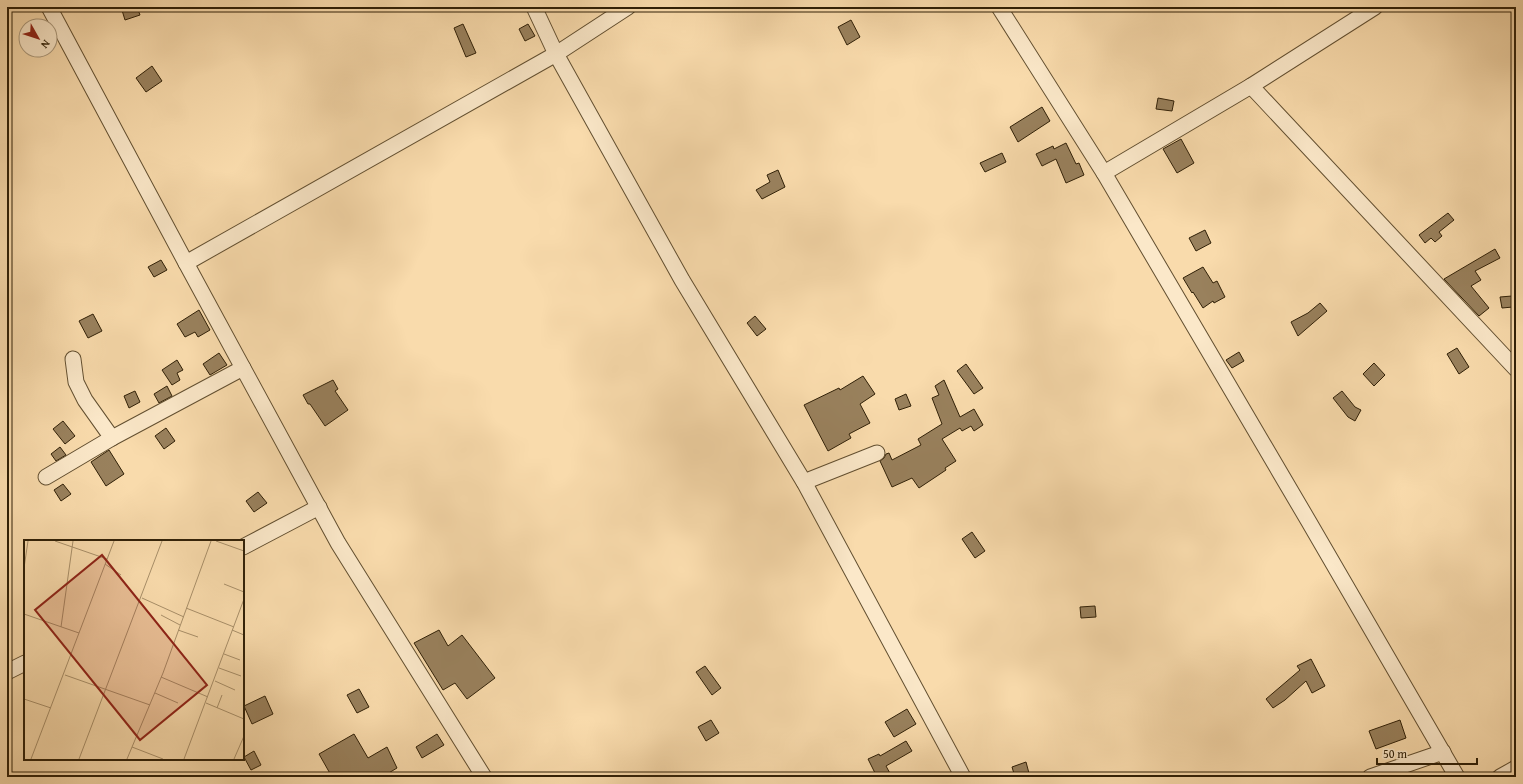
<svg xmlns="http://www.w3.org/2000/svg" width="1523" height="784" font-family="'Gentium Book Plus',serif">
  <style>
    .building { fill: #99815d; stroke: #302007 }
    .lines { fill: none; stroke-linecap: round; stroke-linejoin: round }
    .street-casing { stroke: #624f30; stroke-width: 17 }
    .street { stroke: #fbe8c9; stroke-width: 15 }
    .inset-road { fill: none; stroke: #a9906a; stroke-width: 1 }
    .view { fill: #8f2418; fill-opacity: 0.15; stroke: #8f2418; stroke-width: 2 }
    .inset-edge { fill: none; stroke: #302007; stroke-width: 2 }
  </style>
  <rect width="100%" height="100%" fill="#f9dbac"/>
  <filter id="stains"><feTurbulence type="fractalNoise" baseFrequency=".005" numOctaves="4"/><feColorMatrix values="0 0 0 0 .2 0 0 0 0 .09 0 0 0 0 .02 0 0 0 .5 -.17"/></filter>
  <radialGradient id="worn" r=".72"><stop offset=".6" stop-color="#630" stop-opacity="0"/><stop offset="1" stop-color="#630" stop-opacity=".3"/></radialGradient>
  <g class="building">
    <path d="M121,7h16l3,8 -15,5z"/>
    <path d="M851,20l9,17 -13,8 -9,-18z"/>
    <path d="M463,24l13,29 -10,4 -12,-29z"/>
    <path d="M528,24l7,12 -10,5 -6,-12z"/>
    <path d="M152,66l10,15 -16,11 -10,-14z"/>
    <path d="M1158,98l16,3 -2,10 -16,-2z"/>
    <path d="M1042,107l8,14 -32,21 -8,-15z"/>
    <path d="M1181,139l13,24 -17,10 -14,-24z"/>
    <path d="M1066,143l10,21 3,-1 5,12 -18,8 -10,-24 -14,7 -6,-12 17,-8 1,3z"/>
    <path d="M1002,153l4,9 -21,10 -5,-9z"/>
    <path d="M778,170l7,17 -23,12 -6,-9 14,-8 -3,-7z"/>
    <path d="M1448,213l6,7 -15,12 3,4 -7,6 -4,-4 -6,5 -6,-8z"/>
    <path d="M1205,230l6,13 -15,8 -7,-13z"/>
    <path d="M1495,249l5,9 -25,13 6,9 -10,6 18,22 -10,8 -35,-37z"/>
    <path d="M161,260l6,10 -13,7 -6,-10z"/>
    <path d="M1203,267l10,16 4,-2 8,16 -11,6 -1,-2 -10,7 -10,-16 -1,1 -9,-15z"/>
    <path d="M1512,296l1,11 -11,1 -2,-11z"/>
    <path d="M1320,303l7,8 -29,25 -7,-14 17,-9z"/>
    <path d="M199,310l11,20 -12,7 -3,-5 -10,5 -8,-13z"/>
    <path d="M93,314l9,17 -14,7 -9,-17z"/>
    <path d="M755,316l11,13 -9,7 -10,-13z"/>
    <path d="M1457,348l12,19 -10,7 -12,-20z"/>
    <path d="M1239,352l5,9 -12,7 -6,-8z"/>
    <path d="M219,353l8,12 -17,10 -7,-11z"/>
    <path d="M177,360l6,10 -6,3 3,7 -8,5 -10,-15z"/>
    <path d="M1374,363l11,12 -11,11 -11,-12z"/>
    <path d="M966,364l17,24 -9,6 -17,-23z"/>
    <path d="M863,376l12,18 -15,10 10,19 -21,11 2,4 -23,13 -24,-46 35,-17 1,2z"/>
    <path d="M333,380l5,9 -3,2 13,19 -23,16 -15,-22h-2l-5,-9z"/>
    <path d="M944,380l16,37 14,-8 9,16 -9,6 -3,-5 -9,5 -2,-3 -18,11 14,22 -11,7 1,2 -27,18 -7,-10 -20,9 -12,-26 4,-3 2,-4 3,-1 3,7 29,-15 -3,-6 24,-15 -10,-26 7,-3 -4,-9z"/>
    <path d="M167,386l5,10 -13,7 -5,-9z"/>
    <path d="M135,391l5,11 -11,6 -5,-12z"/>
    <path d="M1342,391l13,16 6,3 -6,11 -7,-4 -15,-19z"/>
    <path d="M906,394l5,12 -12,4 -4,-11z"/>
    <path d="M63,421l12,15 -10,8 -12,-15z"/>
    <path d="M166,428l9,13 -11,8 -9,-13z"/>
    <path d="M60,447l6,8 -10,6 -5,-7z"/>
    <path d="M109,450l15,24 -18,12 -15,-24z"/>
    <path d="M63,484l8,10 -10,7 -7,-11z"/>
    <path d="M258,492l9,11 -13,9 -8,-11z"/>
    <path d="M972,532l13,19 -10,7 -13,-19z"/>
    <path d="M1095,606l1,11 -15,1 -1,-11z"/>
    <path d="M439,630l9,16 14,-11 33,43 -28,21 -12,-16 -12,7 -29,-47z"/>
    <path d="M1311,659l14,27 -13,7 -6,-12 -21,19 -12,8 -7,-9 34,-29 -3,-4z"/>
    <path d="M705,666l16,22 -9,7 -16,-23z"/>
    <path d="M359,689l10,18 -12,6 -10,-18z"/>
    <path d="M265,696l8,18 -21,10 -8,-18z"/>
    <path d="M907,709l9,15 -22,13 -9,-15z"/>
    <path d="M711,720l8,13 -13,8 -8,-14z"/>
    <path d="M1400,720l6,18 -30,11 -7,-18z"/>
    <path d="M354,734l14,24 19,-11 10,21 -15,9h-50l-13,-23z"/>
    <path d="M437,734l7,11 -22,13 -6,-11z"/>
    <path d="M906,741l6,10 -26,15 6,11h-15l-9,-18 11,-5 1,2z"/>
    <path d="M254,751l7,14 -10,5 -7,-13z"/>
    <path d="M1026,762l4,15h-15l-3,-10z"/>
  </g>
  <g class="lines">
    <defs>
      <g id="street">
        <path d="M49,7l137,256 152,280 146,234"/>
        <path d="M534,7l22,47 126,226 122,202 159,295"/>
        <path d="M999,7l105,166 205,349 148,255"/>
        <path d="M1251,86l265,283"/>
        <path d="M1104,173l147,-87 124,-79"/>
        <path d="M186,263l370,-209 72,-47"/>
        <path d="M73,359l3,23 9,18 27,38"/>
        <path d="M46,477l66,-39 131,-70"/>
        <path d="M804,482l73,-29"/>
        <path d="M243,547l76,-40"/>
        <path d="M7,672l18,-9"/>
        <path d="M1370,777l73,-25"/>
        <path d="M1500,777l16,-9"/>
      </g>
    </defs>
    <use href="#street" class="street-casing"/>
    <use href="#street" class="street"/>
  </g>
  <g transform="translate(24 540)">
    <rect width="220" height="220" fill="#f9dbac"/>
    <path class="inset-road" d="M31,1l52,18M192,1l28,10M81,24l16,11M0,28l4,-27M200,44l20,8M118,58l42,19M162,68l48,19M0,74l55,19M137,75l19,10M37,87l12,-86M154,90l20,7M208,90l12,5M200,114l16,6M195,128l22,8M41,135l85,30M137,137l47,20M191,141l20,9M131,153l23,10M0,159l27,9M182,163l38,16M193,168l5,-13M108,207l31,12M7,219l83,-218M55,219l83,-218M103,219l36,-86 48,-132M160,219l60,-160M210,219l10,-23"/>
    <path class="view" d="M78,15l105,130 -67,55 -105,-130z"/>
    <rect width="220" height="220" class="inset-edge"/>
  </g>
  <rect width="1523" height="784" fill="none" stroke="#f9dbac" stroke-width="24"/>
  <rect x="8" y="8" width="1507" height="768" fill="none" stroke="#302007" stroke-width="2"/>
  <rect x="12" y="12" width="1499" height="760" fill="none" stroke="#302007"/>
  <g transform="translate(38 38) rotate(129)"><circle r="19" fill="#fbe8c9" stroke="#aa987b"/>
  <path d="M0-3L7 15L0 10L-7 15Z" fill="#8f2418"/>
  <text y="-6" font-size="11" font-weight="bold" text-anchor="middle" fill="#302007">N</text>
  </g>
  <path d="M1377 758v6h100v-6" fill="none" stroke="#302007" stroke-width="2"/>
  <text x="1383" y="758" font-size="12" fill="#302007" stroke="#fbe8c9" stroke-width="3" paint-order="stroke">50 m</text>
  <rect width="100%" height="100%" filter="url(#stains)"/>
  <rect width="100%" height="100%" fill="url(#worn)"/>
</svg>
